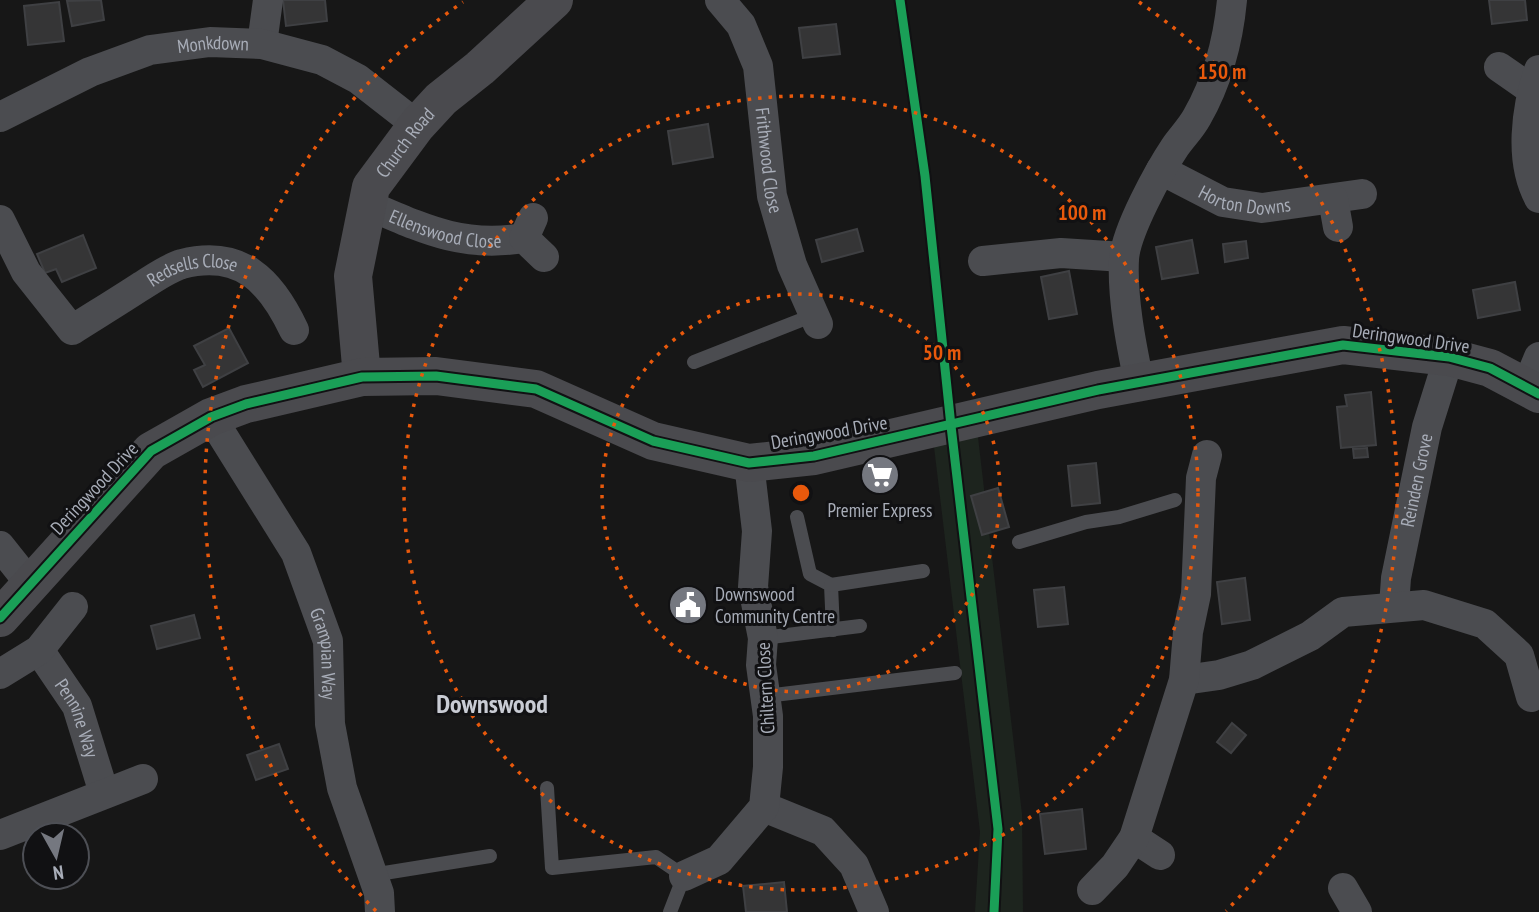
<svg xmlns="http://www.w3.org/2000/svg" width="1539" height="912" font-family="'PT Sans Narrow',sans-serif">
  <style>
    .green { fill: #1d241e }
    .building { fill: #353536; stroke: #3f4043; stroke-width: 2 }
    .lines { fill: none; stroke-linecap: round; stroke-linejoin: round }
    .lane { stroke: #4b4c50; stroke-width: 14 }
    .street { stroke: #4b4c50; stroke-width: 30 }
    .secondary { stroke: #4a4a4e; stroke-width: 38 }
    .cycleway-casing { stroke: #111113; stroke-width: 13 }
    .cycleway { stroke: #1a9f57; stroke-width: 9 }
    .ring { fill: none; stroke: #e8590c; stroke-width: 3.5; stroke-dasharray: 3.5 7 }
    .labels { text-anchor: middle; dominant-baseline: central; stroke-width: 6; stroke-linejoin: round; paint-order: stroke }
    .street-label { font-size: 19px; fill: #a8adb8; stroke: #111113 }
    .poi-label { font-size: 19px; fill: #a8adb8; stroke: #111113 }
    .district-label { font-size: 26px; font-weight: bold; fill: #c9ccd4; stroke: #111113 }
    .centre { fill: #e8590c; stroke: #111113; stroke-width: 3.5 }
    .ring-label { font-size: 21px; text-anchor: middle; font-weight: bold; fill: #e8590c; stroke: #111113; stroke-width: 6; stroke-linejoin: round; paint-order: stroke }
  </style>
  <rect width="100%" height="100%" fill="#171717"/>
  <path class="green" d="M976,420l46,394 1,98h-48l5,-80 -48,-402z"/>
  <g class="building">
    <path d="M101,0l3,20 -32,6 -5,-25z"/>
    <path d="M283,0h42l2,21 -41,5z"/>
    <path d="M1489,0h36l2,20 -35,4z"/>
    <path d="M59,2l5,39 -36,4 -4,-39z"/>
    <path d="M836,24l4,30 -37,4 -4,-30z"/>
    <path d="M708,124l5,33 -40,7 -5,-33z"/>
    <path d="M857,229l6,22 -41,11 -6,-22z"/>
    <path d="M83,235l13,33 -34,14 -6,-13 -11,4 -8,-19z"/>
    <path d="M1192,240l6,33 -36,6 -6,-32z"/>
    <path d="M1246,241l2,17 -23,4 -2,-18z"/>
    <path d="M1069,271l8,43 -28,5 -8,-42z"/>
    <path d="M1515,282l5,28 -42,8 -5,-28z"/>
    <path d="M229,328l19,35 -45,24 -9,-17 11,-5 -11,-19z"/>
    <path d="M1371,392l5,53 -35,3 -4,-41 10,-1 -2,-11z"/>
    <path d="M1367,448l1,9 -14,1 -1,-9z"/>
    <path d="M1096,463l4,40 -28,3 -4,-40z"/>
    <path d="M998,488l11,39 -27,8 -11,-39z"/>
    <path d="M1245,578l5,42 -28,4 -5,-42z"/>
    <path d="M1064,587l4,37 -30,3 -4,-37z"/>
    <path d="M194,615l6,23 -43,11 -6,-23z"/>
    <path d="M1232,723l14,12 -15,18 -14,-11z"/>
    <path d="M279,744l9,25 -32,11 -9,-25z"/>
    <path d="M1082,809l4,40 -41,5 -5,-40z"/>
    <path d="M784,882l3,30h-41l-3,-26z"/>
  </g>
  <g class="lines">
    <g class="lane">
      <path d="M694,362l120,-47"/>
      <path d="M797,517l13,57 21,11 2,45"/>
      <path d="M1019,542l67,-20 33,-5 56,-17"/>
      <path d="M831,585l92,-14"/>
      <path d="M763,638l97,-12"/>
      <path d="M766,696l189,-23"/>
      <path d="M547,788l5,80 104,-11 28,19 -14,36"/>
      <path d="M372,875l118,-19"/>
    </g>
    <g class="street">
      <path id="s1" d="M720,0l21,25 17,41 14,130 20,69 26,59"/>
      <path d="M262,44l6,-44"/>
      <path d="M1499,67l33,23"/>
      <path d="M1539,70c-13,39 -20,91 0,128"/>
      <path id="s2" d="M0,117l90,-45 60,-22 60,-8 52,2 60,16 36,19 59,46"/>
      <path id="s3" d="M1161,170l62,32 39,6 100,-14"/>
      <path d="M1333,199l5,28"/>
      <path id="s4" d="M368,205c56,24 94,43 156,33"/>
      <path d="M533,218l-9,20 20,19"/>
      <path id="s5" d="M0,220l26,52 46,58c22,-14 45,-28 68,-43 13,-8 28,-19 42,-23 59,-15 89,17 112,66"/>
      <path d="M983,261l78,-8 63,4"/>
      <path d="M1139,382c-8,-38 -17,-84 -15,-123 2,-28 35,-88 51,-112 7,-10 16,-19 22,-30 21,-37 31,-74 35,-117"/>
      <path d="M1527,386l12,-29"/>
      <path id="s6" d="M211,417l85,136 32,88 2,83 12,64 37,105 1,19"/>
      <path d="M0,546l31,39"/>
      <path id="s7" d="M1394,606l2,-28 31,-151 22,-70"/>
      <path id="s8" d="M39,650l38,56 27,87"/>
      <path d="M0,674l39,-24 34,-43"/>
      <path d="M1184,680l35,-5 33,-10 58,-29 33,-24 81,-7 61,19 34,31 12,42"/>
      <path d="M764,807l59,24 31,34 20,47"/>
      <path d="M0,835l143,-56"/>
      <path d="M1134,838l26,17"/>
      <path d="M684,876l35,-16 45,-53 4,-40v-51l-7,-51 2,-27 -10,-51 4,-56 -8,-68"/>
      <path d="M1343,888l14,24"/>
      <path d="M1092,890l23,-24 19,-28 50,-158 4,-48 8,-38 5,-116 6,-23"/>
    </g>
    <g class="secondary">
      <path id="s9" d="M362,377l-9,-101 18,-89 46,-62 24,-26 39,-31 74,-68"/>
      <path d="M0,618l151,-167 60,-34 35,-13 116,-27 74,-1 100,13 117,52 96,22 65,-7 284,-66 245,-45 106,12 41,11 49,26"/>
    </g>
    <defs>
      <g id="cycleway">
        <path d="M900,0l25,176 26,250 47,403 -4,83"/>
        <path d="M0,618l151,-167 60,-34 35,-13 116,-27 74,-1 100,13 117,52 96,22 65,-7 284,-66 245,-45 106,12 41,11 49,26"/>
      </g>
    </defs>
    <use href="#cycleway" class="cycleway-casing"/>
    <use href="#cycleway" class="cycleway"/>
  </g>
  <g class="ring">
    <circle cx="801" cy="493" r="199"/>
    <circle cx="801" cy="493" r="397"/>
    <path d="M376 911A596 596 0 0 1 463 2M1139 2A596 596 0 0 1 1226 911"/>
  </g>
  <defs>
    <symbol id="supermarket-disc" viewBox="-11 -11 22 22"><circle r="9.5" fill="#757880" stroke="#111113"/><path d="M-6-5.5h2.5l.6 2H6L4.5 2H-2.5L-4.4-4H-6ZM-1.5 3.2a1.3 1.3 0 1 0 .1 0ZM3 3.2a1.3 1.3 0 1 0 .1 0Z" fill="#fff"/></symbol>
    <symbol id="civic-disc" viewBox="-11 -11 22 22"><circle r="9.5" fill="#757880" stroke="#111113"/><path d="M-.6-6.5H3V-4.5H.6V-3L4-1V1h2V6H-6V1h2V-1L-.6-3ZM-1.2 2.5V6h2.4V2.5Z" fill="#fff"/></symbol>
  </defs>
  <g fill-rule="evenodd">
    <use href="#supermarket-disc" x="858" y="453" width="44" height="44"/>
    <use href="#civic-disc" x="666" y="583" width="44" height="44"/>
  </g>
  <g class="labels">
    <g class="street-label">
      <text stroke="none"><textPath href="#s2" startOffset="228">Monkdown</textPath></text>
      <text stroke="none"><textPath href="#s9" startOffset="248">Church Road</textPath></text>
      <text stroke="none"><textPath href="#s1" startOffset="172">Frithwood Close</textPath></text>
      <text stroke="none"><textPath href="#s3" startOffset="91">Horton Downs</textPath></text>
      <text stroke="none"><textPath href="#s4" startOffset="82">Ellenswood Close</textPath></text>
      <text stroke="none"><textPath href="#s5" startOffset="270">Redsells Close</textPath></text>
      <text transform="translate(1411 338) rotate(8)">Deringwood Drive</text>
      <text transform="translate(829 432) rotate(-10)">Deringwood Drive</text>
      <text stroke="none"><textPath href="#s7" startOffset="128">Reinden Grove</textPath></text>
      <text transform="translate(94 488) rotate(-47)">Deringwood Drive</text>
      <text stroke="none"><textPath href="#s6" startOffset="266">Grampian Way</textPath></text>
      <text transform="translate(765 688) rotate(-93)">Chiltern Close</text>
      <text stroke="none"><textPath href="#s8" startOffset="79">Pennine Way</textPath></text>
    </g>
    <g class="poi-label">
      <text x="880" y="510">Premier Express</text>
      <text x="715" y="594" text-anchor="start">Downswood<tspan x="715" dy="22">Community Centre</tspan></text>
    </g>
    <g class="district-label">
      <text x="492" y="703">Downswood</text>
    </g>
  </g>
  <circle cx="801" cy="493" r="10" class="centre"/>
  <g class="ring-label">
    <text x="1222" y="79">150 m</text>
    <text x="1082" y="220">100 m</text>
    <text x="942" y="360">50 m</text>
  </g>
  <g transform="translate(56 856) rotate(172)"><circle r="33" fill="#111113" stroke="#4d4f55" stroke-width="2"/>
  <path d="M0-5L12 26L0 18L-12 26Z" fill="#757880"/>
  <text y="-10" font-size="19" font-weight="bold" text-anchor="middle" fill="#a8adb8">N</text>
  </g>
</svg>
